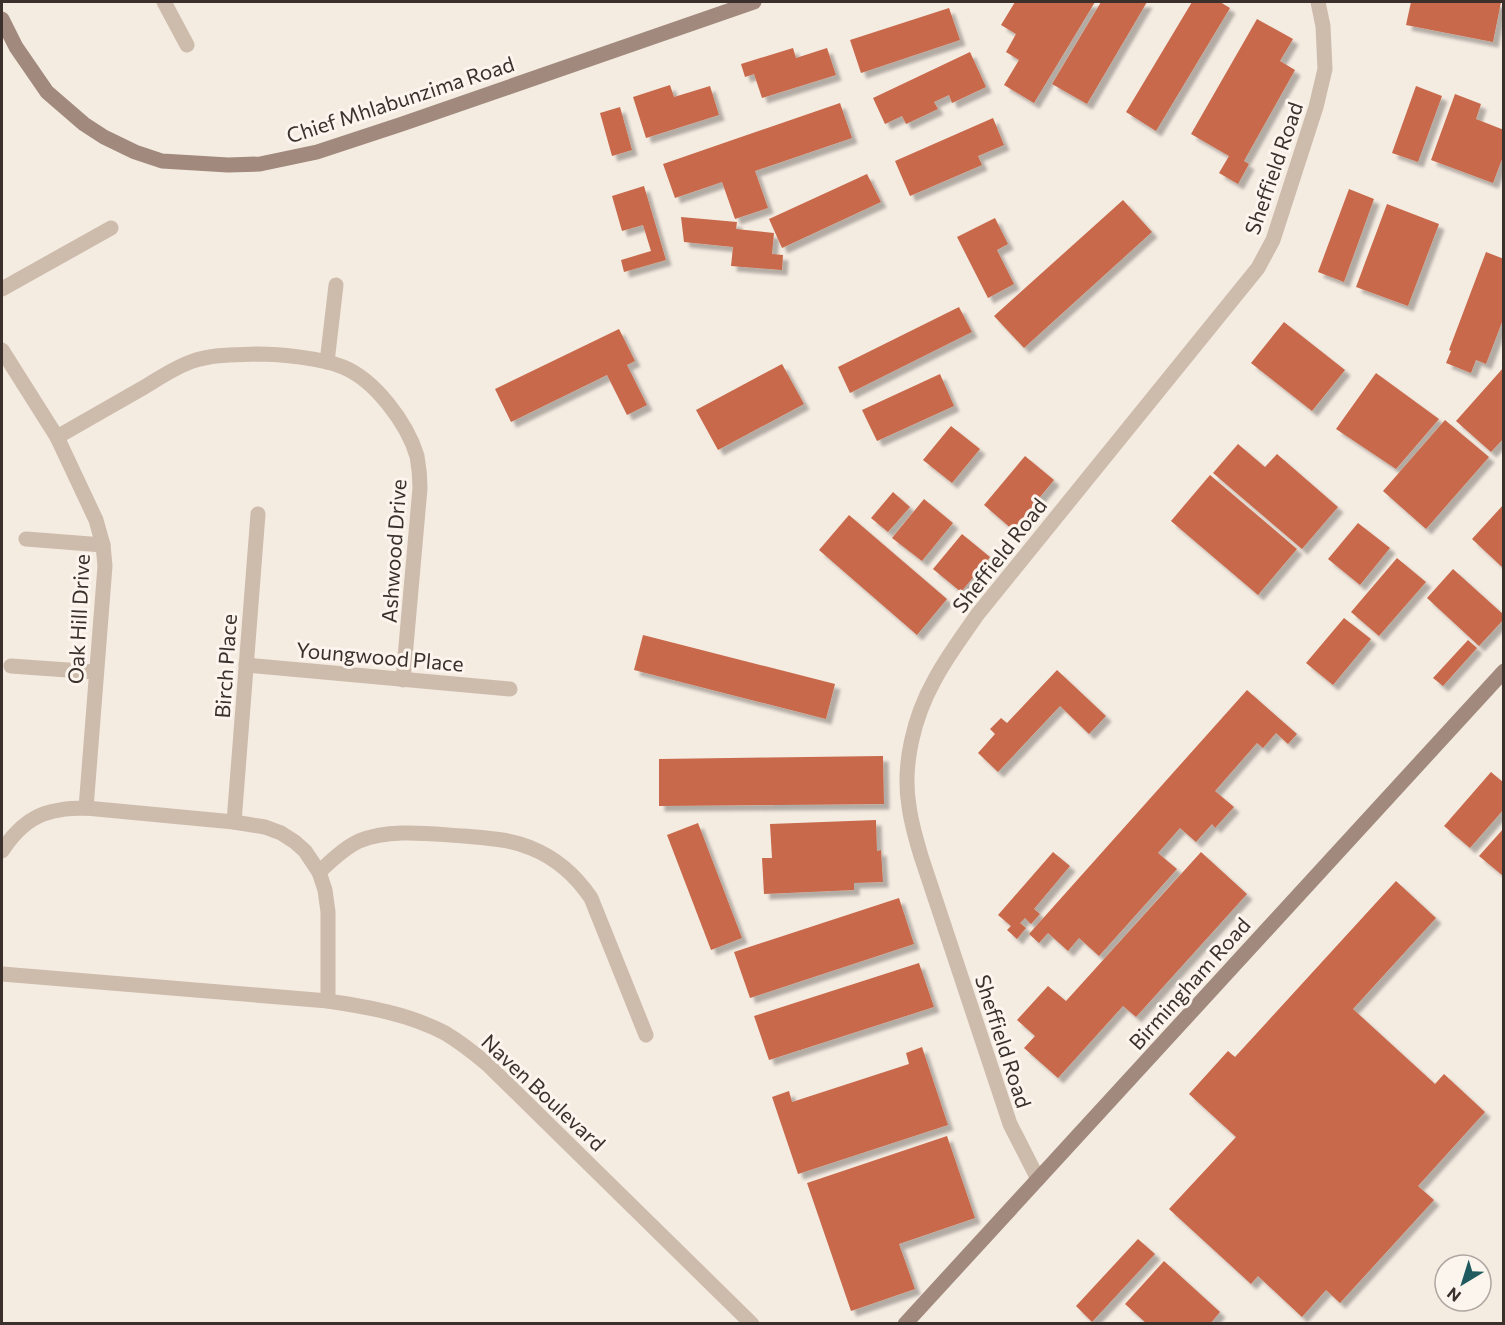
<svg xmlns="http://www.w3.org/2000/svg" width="1505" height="1325" font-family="Commissioner,sans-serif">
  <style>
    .building { fill: #c8694b; filter: url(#shadow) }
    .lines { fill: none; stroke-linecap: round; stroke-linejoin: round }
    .street { stroke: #cdbbac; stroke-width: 15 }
    .secondary { stroke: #a18a7d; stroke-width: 15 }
    .labels { text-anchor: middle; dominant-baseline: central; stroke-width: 6; stroke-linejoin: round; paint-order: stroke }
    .street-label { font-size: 21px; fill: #3b302b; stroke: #fbf5ee }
  </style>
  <defs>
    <filter id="shadow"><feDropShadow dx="5.5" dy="5.5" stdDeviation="1.5" flood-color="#0004"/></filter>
  </defs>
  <rect width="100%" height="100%" fill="#f4ebe1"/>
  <g class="building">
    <path d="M1015,2h80l-61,101 -30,-18 15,-25 -13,-8 10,-18 -15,-9z"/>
    <path d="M1101,2h46l-60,102 -35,-20z"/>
    <path d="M1192,2h28l10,6 -74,123 -30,-19z"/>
    <path d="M1411,2h90l-8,40 -87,-17z"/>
    <path d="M949,8l11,32 -99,33 -11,-33z"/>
    <path d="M1257,19l36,20 -13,22 15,9 -51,91 5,3 -11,20 -19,-11 10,-17 -38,-22z"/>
    <path d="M793,48l3,10 31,-10 9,27 -74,23 -8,-24 -9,3 -4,-13z"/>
    <path d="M970,52l16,35 -34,16 -3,-8 -15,7 4,7 -32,15 -4,-8 -17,8 -12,-26z"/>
    <path d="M670,85l4,12 36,-11 9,29 -73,23 -13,-41z"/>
    <path d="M1416,86l26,10 -24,66 -26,-9z"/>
    <path d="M1455,94l26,10 -5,15 28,11v24l-11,29 -62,-23z"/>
    <path d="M840,103l12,35 -97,33 13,37 -33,11 -13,-37 -47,16 -12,-34z"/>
    <path d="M620,107l12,43 -20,6 -12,-43z"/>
    <path d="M993,118l11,27 -26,11 4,9 -72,31 -15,-35z"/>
    <path d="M867,174l14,28 -99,46 -13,-29z"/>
    <path d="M644,186l22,74 -42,12 -3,-12 30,-9 -8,-26 -21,6 -10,-35z"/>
    <path d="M1349,189l25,10 -30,83 -26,-10z"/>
    <path d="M1123,200l29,32 -128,116 -30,-32z"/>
    <path d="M1387,204l52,20 -31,82 -52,-19z"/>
    <path d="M681,217l56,5 -1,7 38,4 -2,21 11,1 -1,15 -51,-4 2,-19 -49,-5z"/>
    <path d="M995,218l13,26 -11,6 17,34 -26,14 -31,-61z"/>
    <path d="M1486,252l18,7v58l-18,47 -10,-4 -5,13 -25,-10 5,-12 -2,-1z"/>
    <path d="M959,307l13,25 -122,61 -12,-26z"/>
    <path d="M1284,322l61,48 -33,41 -61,-48z"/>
    <path d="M619,329l16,32 -8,4 20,40 -20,10 -20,-40 -96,47 -16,-33z"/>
    <path d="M782,364l22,40 -86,46 -22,-40z"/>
    <path d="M1504,367v71l-13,14 -35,-31z"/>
    <path d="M1376,373l63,46 -43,50 -60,-40z"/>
    <path d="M940,374l14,32 -77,35 -15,-31z"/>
    <path d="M1445,420l44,37 -63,72 -43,-38z"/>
    <path d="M951,426l29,23 -28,34 -29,-23z"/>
    <path d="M1238,444l27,23 12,-13 61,53 -36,42 -89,-76z"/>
    <path d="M1025,456l29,24 -41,50 -29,-25z"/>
    <path d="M1210,475l87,74 -39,46 -87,-74z"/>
    <path d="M893,492l17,15 -22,25 -17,-14z"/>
    <path d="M924,499l29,24 -31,38 -30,-23z"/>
    <path d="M1504,504v61l-2,2 -30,-28z"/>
    <path d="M849,515l98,84 -30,36 -98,-85z"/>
    <path d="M1358,523l32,25 -30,37 -32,-26z"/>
    <path d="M962,534l28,23 -29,35 -28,-23z"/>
    <path d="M1397,558l29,24 -47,54 -28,-24z"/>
    <path d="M1453,569l51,46v4l-25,27 -52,-48z"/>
    <path d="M1344,618l27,21 -38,46 -27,-22z"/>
    <path d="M643,635l192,49 -9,35 -192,-49z"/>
    <path d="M1468,640l9,8 -34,38 -10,-8z"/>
    <path d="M1057,670l49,46 -17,18 -29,-28 -62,66 -20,-19 17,-19 -5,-5 11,-11 6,5z"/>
    <path d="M1247,690l50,44 -9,10 -12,-11 -13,15 -6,-5 -42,48 19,16 -19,21 -3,-4 -16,18 -16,-14 -22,25 19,16 -78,87 -20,-18 -11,13 -20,-18 -9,10 -10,-9z"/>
    <path d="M883,756l1,48 -225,2v-47z"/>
    <path d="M1491,772l13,11v26l-34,39 -26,-22z"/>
    <path d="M876,820l1,31 4,-1 2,32 -29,1v7l-90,4 -2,-36h10l-2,-34z"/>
    <path d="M698,823l44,115 -31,12 -44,-115z"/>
    <path d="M1504,828v45l-2,2 -23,-19z"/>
    <path d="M1053,852l17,14 -36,43 6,5 -9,10 -6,-6 -5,5 6,5 -9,11 -10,-9 4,-4 -13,-11z"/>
    <path d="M1201,852l46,42 -111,123 -13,-11 -65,72 -34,-30 11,-12 -18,-16 31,-34 18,15z"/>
    <path d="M1396,881l40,37 -83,91 82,75 9,-10 41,38 -67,74 16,14 -94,103 -14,-13 -24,27 -44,-41 -7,8 -82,-75 67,-72 -47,-43 39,-43 7,6z"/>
    <path d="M899,898l15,46 -164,54 -16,-46z"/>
    <path d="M919,963l15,44 -165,53 -15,-44z"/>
    <path d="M922,1047l26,78 -150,49 -26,-77 17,-6 3,11 117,-38 -3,-11z"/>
    <path d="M947,1136l28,82 -76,26 16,45 -64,22 -44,-128z"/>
    <path d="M1138,1239l17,15 -63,68 -16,-16z"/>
    <path d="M1164,1261l56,51 -10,12h-63l-22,-20z"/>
  </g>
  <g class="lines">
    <g class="street">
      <path d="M164,2l23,43"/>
      <path d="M2,289l109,-61"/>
      <path d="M2,350l55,87 39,83 7,25 2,21 -19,242"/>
      <path d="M327,362l9,-77"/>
      <path d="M57,437c28,-16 56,-32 84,-48 17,-10 34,-22 52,-28 21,-7 42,-6 64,-7 23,0 64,4 86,13 32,13 64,56 74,89 2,11 3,21 3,32l-17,192"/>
      <path d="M26,539l77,6"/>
      <path d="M246,665l264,24"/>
      <path d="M11,666l85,6"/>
      <path d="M234,822l24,-308"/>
      <path d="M2,851c22,-34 44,-43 84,-43l148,14 31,5 16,6 14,9 10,9 14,21 6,18 3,22v89"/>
      <path d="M319,872c12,-11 25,-24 40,-31 31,-13 72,-7 105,-5 22,2 46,3 67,12 25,10 45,28 60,50l55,137"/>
      <path d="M2,974l326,27c40,6 81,13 117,32 15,9 29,20 42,31l265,260"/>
      <path d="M1038,1179l-28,-55 -89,-268c-5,-17 -10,-33 -12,-50 -7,-41 5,-89 25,-125 12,-23 28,-44 43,-66l281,-347 15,-28 43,-133 9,-38 -2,-43 -5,-24"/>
    </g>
    <g class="secondary">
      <path d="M2,19l14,28 31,45 37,32 20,13 31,15 27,9 66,4 32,-1 57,-12 85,-28 352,-122"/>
      <path d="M905,1324l599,-653"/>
    </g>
  </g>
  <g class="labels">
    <g class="street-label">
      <text transform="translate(400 99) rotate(-18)">Chief Mhlabunzima Road</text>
      <text transform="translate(1273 168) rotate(-71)">Sheffield Road</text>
      <text transform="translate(393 551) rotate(-86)">Ashwood Drive</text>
      <text transform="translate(999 555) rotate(-52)">Sheffield Road</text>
      <text transform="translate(78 619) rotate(-87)">Oak Hill Drive</text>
      <text transform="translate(380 656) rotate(5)">Youngwood Place</text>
      <text transform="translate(225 666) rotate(-86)">Birch Place</text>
      <text transform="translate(1189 983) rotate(-48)">Birmingham Road</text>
      <text transform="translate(1004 1041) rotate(72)">Sheffield Road</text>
      <text transform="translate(544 1092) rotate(43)">Naven Boulevard</text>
    </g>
  </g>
  <rect width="1505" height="1325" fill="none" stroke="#3b302b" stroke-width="6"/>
  <g transform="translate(1463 1283) rotate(218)"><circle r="28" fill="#fbf5ee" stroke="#aea6a0" stroke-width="1.5"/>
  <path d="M0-4.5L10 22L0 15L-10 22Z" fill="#1f5a5e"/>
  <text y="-9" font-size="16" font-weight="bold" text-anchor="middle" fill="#3b302b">N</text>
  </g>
</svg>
